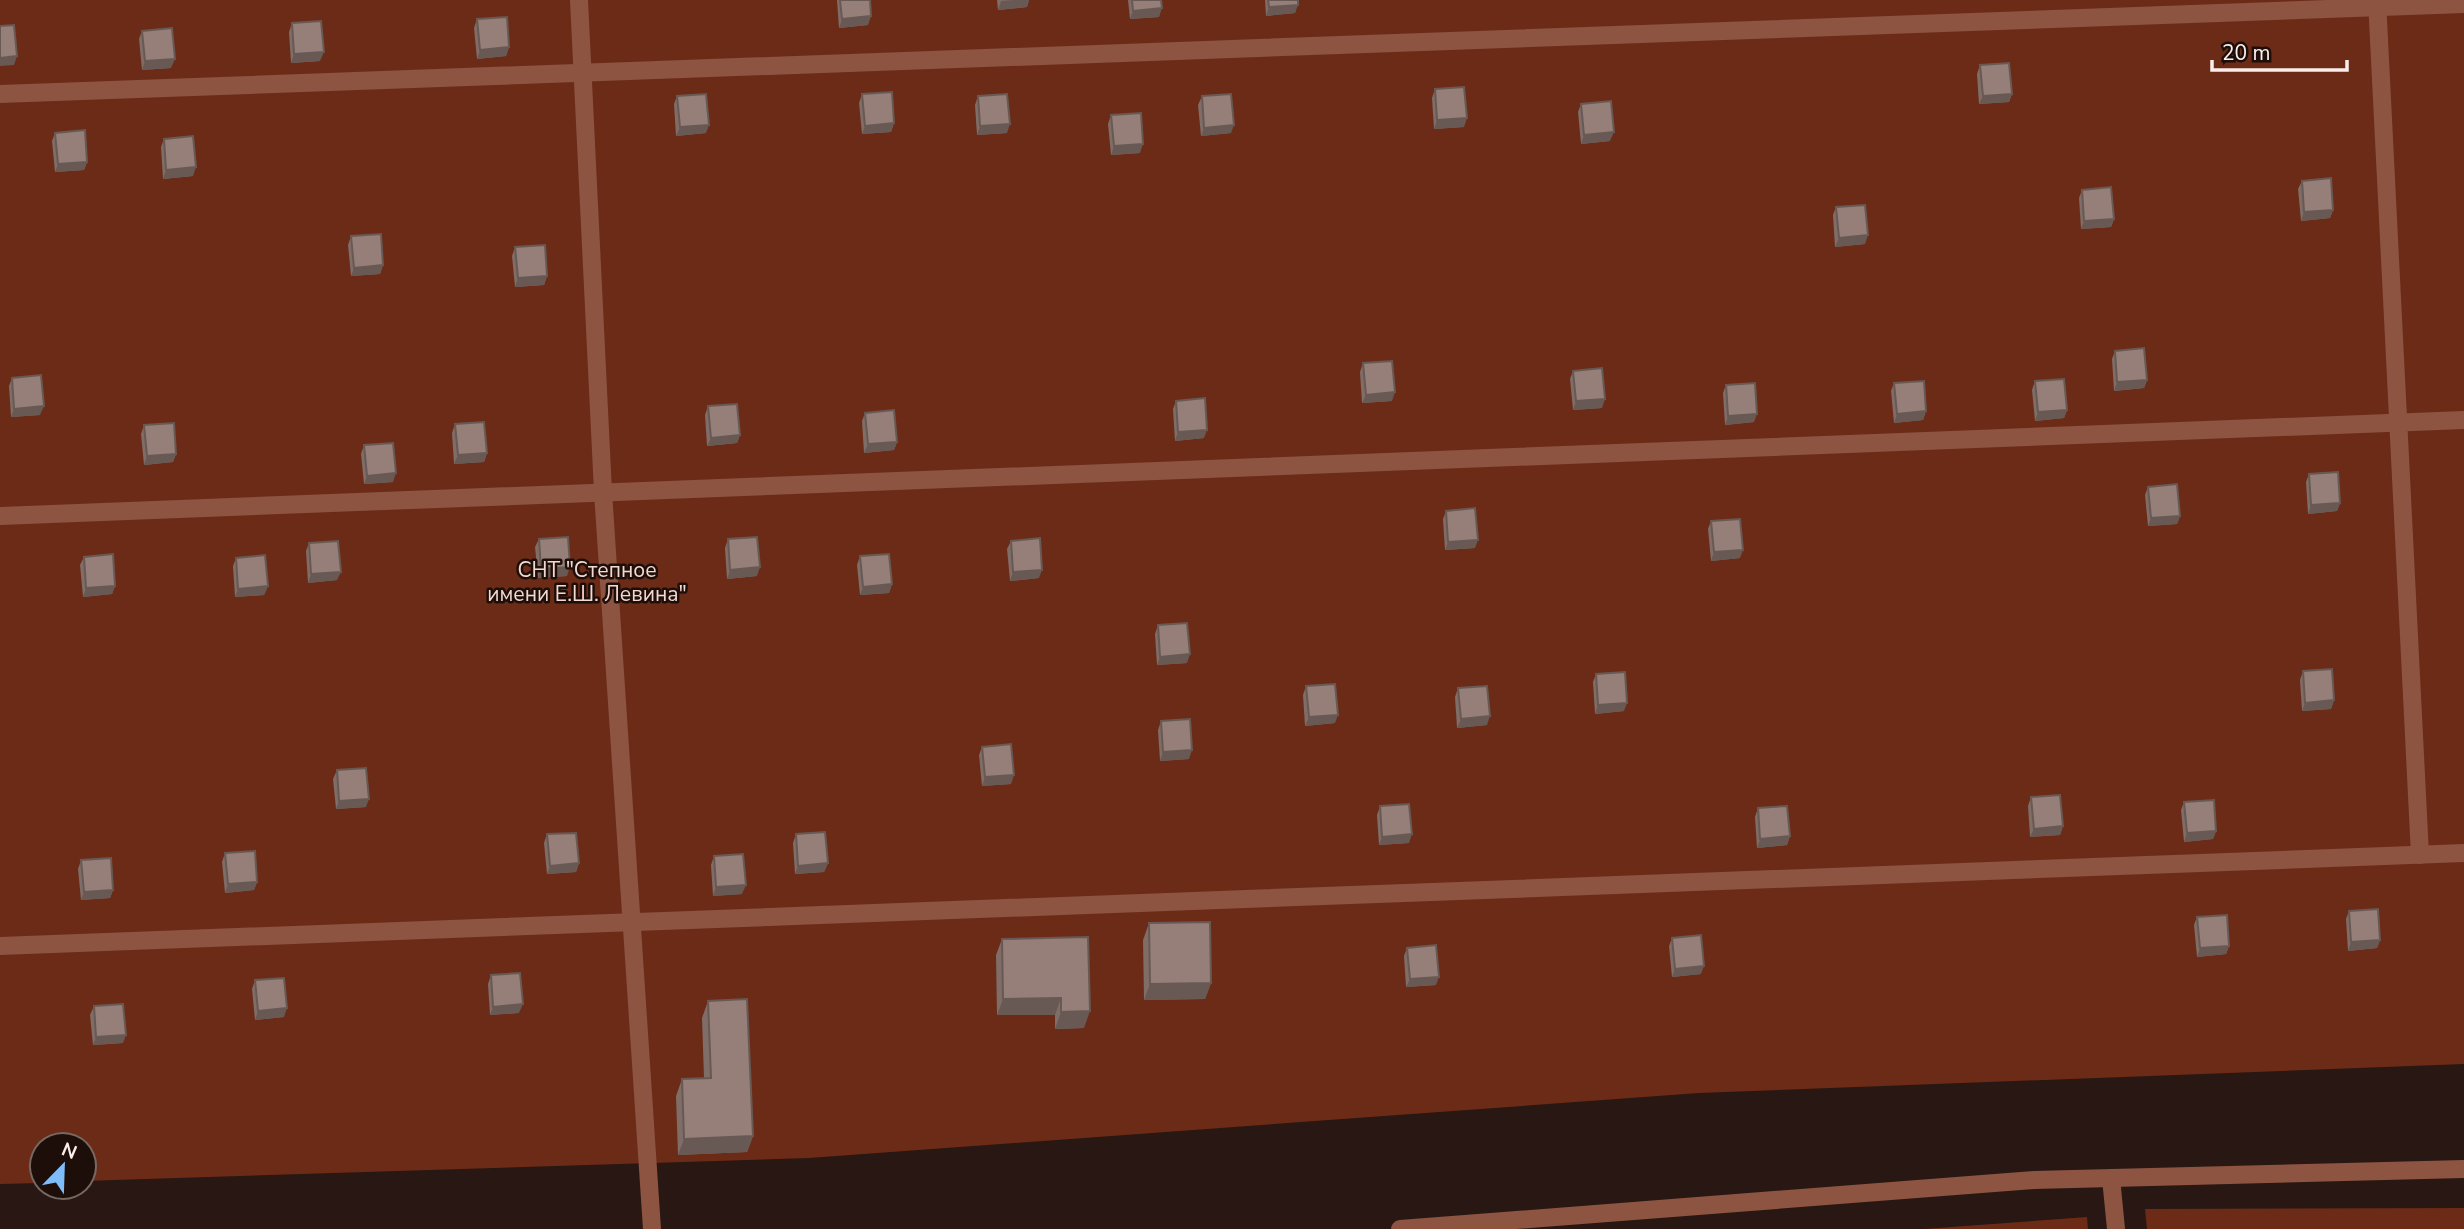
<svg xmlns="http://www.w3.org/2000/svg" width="2464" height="1229" font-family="'Nunito Sans',sans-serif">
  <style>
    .green { fill: #6b2b17 }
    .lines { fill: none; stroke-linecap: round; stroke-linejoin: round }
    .minor { stroke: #8d5442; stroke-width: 18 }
    .wall { fill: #806d67 }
    .shaded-wall { fill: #685954 }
    .building { fill: #957f78; stroke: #685954; stroke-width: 2 }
    .labels { text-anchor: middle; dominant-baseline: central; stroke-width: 5; stroke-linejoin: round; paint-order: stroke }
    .park-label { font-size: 21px; fill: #f2d9d1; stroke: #1e0e09 }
  </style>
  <rect width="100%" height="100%" fill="#281712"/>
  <g class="green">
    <path d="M0,0h2464v1064l-765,29 -890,65 -725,23v-36h-42v38l-42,1z"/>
    <path d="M2464,1208v21h-317l-2,-20z"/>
    <path d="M2087,1217l1,12h-164z"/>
  </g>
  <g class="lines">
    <g class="minor">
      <path d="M579,0l24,492 49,737"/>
      <path d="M2377,0l43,855"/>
      <path d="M0,94l2464,-90"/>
      <path d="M0,516l2464,-96"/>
      <path d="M0,946l2464,-93"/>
      <path d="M2111,1178l5,51"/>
      <path d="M1400,1229l634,-49 430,-11"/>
    </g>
  </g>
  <g class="wall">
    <path d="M837,0h33l-2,25 -29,3z"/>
    <path d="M997,0h32l-2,7 -29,3z"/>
    <path d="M1128,0h33l-2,17 -29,2z"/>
    <path d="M1265,0h33l-3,13 -29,3z"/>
    <path d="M477,19l32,28 -3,9 -29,3 -3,-31z"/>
    <path d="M292,23l28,38 -29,2 -2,-31z"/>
    <path d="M142,31l29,37 -29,2 -3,-31z"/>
    <path d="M1980,65l32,29 -3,8 -30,2 -2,-30z"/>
    <path d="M1435,89l29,38 -30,2 -2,-31z"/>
    <path d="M862,94l32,29 -3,9 -29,2 -3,-31z"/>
    <path d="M677,96l29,37 -30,3 -2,-32z"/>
    <path d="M978,96l29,37 -30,2 -2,-30z"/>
    <path d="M1202,96l29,37 -30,3 -3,-31z"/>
    <path d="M1581,104l29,37 -29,3 -3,-32z"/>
    <path d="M1111,115l29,38 -29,2 -3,-31z"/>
    <path d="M55,133l32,29 -3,8 -29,2 -3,-31z"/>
    <path d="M164,139l29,37 -30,3 -2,-32z"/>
    <path d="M2302,181l31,29 -3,8 -29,3 -3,-32z"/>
    <path d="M2082,190l32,29 -3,8 -30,2 -2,-31z"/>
    <path d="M1836,207l29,37 -30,3 -2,-32z"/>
    <path d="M351,236l32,29 -3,9 -29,2 -3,-31z"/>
    <path d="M515,247l32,29 -3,9 -29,2 -3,-31z"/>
    <path d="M2115,351l32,29 -3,8 -30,3 -2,-32z"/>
    <path d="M1363,363l29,38 -30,2 -2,-31z"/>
    <path d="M1573,371l29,37 -29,2 -3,-31z"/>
    <path d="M12,378l28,37 -29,2 -2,-31z"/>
    <path d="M2035,381l32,29 -3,8 -29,3 -3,-31z"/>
    <path d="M1894,383l32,28 -3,9 -29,3 -3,-32z"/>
    <path d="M1726,385l28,37 -29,3 -2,-32z"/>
    <path d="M1176,401l28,37 -29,3 -2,-32z"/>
    <path d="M708,406l32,29 -3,8 -30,3 -2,-31z"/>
    <path d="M865,413l32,29 -3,8 -30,3 -2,-32z"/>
    <path d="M455,424l32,29 -3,9 -30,2 -2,-31z"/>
    <path d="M144,425l32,29 -3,8 -29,3 -3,-31z"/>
    <path d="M364,445l29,37 -29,2 -3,-30z"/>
    <path d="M2309,474l31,29 -3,8 -29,3 -2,-32z"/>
    <path d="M2148,487l32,29 -3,8 -29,2 -3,-31z"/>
    <path d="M1446,511l29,37 -30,2 -2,-31z"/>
    <path d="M1711,521l29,37 -29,3 -3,-32z"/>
    <path d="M539,539l28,37 -29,2 -3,-31z"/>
    <path d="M728,539l29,37 -30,3 -2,-31z"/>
    <path d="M1011,541l28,37 -29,3 -3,-32z"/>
    <path d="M309,543l28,37 -29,3 -2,-32z"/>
    <path d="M860,556l32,28 -3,9 -29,2 -3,-30z"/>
    <path d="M84,557l31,29 -3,8 -29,3 -3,-32z"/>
    <path d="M236,558l32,28 -4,9 -29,2 -2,-31z"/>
    <path d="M1158,625l29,38 -30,2 -2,-31z"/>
    <path d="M2303,671l31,29 -3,9 -29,2 -2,-31z"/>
    <path d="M1596,674l28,37 -29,3 -2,-32z"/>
    <path d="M1306,686l29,37 -30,3 -2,-31z"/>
    <path d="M1458,688l29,37 -30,3 -2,-31z"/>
    <path d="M1161,721l28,38 -29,2 -2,-31z"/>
    <path d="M982,747l29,37 -29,2 -3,-31z"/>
    <path d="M337,770l29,37 -30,2 -3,-30z"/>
    <path d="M2031,797l32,29 -3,9 -30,2 -2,-31z"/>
    <path d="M2184,802l32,29 -3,8 -29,3 -3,-32z"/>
    <path d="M1380,806l29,37 -30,2 -2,-30z"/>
    <path d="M1758,808l32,28 -3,9 -30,3 -2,-31z"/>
    <path d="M547,834l32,29 -3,9 -29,2 -3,-31z"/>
    <path d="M796,834l32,29 -4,9 -29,2 -2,-31z"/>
    <path d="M225,853l32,29 -3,8 -29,3 -3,-31z"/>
    <path d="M714,856l28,38 -29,2 -2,-31z"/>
    <path d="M81,860l32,30 -3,8 -29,2 -3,-31z"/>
    <path d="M2349,911l31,29 -3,8 -29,3 -2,-32z"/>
    <path d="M2197,917l32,29 -3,8 -29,3 -3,-32z"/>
    <path d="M1149,923l62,60 -6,16 -61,1 -1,-60z"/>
    <path d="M1088,937l-4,91 -29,1v-14h-58l-1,-60 6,-16z"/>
    <path d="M1672,938l29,36 -29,3 -3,-31z"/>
    <path d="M1407,948l29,37 -30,2 -2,-31z"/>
    <path d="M491,975l28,38 -29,2 -2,-31z"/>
    <path d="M255,980l29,37 -29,3 -3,-31z"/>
    <path d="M708,1001l45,135 -6,16 -69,3 -2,-59 6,-17 22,-1 -2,-60z"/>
    <path d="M94,1006l29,37 -30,2 -3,-30z"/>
  </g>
  <g class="shaded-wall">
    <path d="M1014,0h15l-2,7 -29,3 3,-9z"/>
    <path d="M1298,5l-3,8 -29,3 3,-9z"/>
    <path d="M1162,8l-3,9 -29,2 3,-8z"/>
    <path d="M871,16l-3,9 -29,3 3,-9z"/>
    <path d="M509,47l-3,9 -29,3 3,-9z"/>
    <path d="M324,52l-4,9 -29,2 3,-9z"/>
    <path d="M17,56l-3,9 -14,1v-8z"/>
    <path d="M175,59l-4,9 -29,2 3,-9z"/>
    <path d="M2012,94l-3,8 -30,2 4,-8z"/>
    <path d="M1467,118l-3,9 -30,2 3,-9z"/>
    <path d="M894,123l-3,9 -29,2 3,-8z"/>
    <path d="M1010,124l-3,9 -30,2 3,-9z"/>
    <path d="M709,125l-3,8 -30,3 4,-9z"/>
    <path d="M1234,125l-3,8 -30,3 3,-8z"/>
    <path d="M1614,132l-4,9 -29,3 3,-9z"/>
    <path d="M1143,144l-3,9 -29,2 3,-9z"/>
    <path d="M87,162l-3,8 -29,2 3,-8z"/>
    <path d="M196,167l-3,9 -30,3 3,-9z"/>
    <path d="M2333,210l-3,8 -29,3 3,-9z"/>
    <path d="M2114,219l-3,8 -30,2 3,-8z"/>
    <path d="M1868,235l-3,9 -30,3 4,-9z"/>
    <path d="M383,265l-3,9 -29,2 3,-8z"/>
    <path d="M547,276l-3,9 -29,2 3,-9z"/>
    <path d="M2147,380l-3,8 -30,3 3,-9z"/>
    <path d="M1395,392l-3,9 -30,2 4,-8z"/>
    <path d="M1605,399l-3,9 -29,2 3,-9z"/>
    <path d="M44,406l-4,9 -29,2 3,-8z"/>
    <path d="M2067,410l-3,8 -29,3 3,-9z"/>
    <path d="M1926,411l-3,9 -29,3 3,-9z"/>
    <path d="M1757,414l-3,8 -29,3 3,-9z"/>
    <path d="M1207,430l-3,8 -29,3 3,-9z"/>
    <path d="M740,435l-3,8 -30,3 4,-8z"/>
    <path d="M897,442l-3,8 -30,3 4,-9z"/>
    <path d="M487,453l-3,9 -30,2 4,-9z"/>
    <path d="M176,454l-3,8 -29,3 3,-9z"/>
    <path d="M396,473l-3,9 -29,2 3,-8z"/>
    <path d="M2340,503l-3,8 -29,3 3,-9z"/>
    <path d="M2180,516l-3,8 -29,2 3,-8z"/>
    <path d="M1478,540l-3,8 -30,2 3,-8z"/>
    <path d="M1743,550l-3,8 -29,3 3,-9z"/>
    <path d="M570,567l-3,9 -29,2 3,-9z"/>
    <path d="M760,567l-3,9 -30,3 3,-9z"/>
    <path d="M1042,570l-3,8 -29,3 3,-9z"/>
    <path d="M341,572l-4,8 -29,3 3,-9z"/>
    <path d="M892,584l-3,9 -29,2 3,-8z"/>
    <path d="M115,586l-3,8 -29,3 3,-9z"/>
    <path d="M268,586l-4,9 -29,2 3,-8z"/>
    <path d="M1190,654l-3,9 -30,2 3,-8z"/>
    <path d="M2334,700l-3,9 -29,2 3,-8z"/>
    <path d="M1627,703l-3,8 -29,3 3,-9z"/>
    <path d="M1338,715l-3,8 -30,3 4,-9z"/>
    <path d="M1490,716l-3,9 -30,3 4,-9z"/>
    <path d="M1192,750l-3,9 -29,2 3,-9z"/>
    <path d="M1014,775l-3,9 -29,2 3,-9z"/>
    <path d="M369,799l-3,8 -30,2 3,-8z"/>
    <path d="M2063,826l-3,9 -30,2 4,-8z"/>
    <path d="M2216,831l-3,8 -29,3 3,-9z"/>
    <path d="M1412,834l-3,9 -30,2 3,-8z"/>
    <path d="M1790,836l-3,9 -30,3 3,-9z"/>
    <path d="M579,863l-3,9 -29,2 3,-8z"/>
    <path d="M828,863l-4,9 -29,2 3,-8z"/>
    <path d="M257,882l-3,8 -29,3 3,-9z"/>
    <path d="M746,885l-4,9 -29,2 3,-9z"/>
    <path d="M113,890l-3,8 -29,2 3,-8z"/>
    <path d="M2380,940l-3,8 -29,3 3,-9z"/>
    <path d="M2229,946l-3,8 -29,3 3,-9z"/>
    <path d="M1704,966l-3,8 -29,3 3,-8z"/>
    <path d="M1439,977l-3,8 -30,2 4,-8z"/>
    <path d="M1211,983l-6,16 -61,1 6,-16z"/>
    <path d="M1061,998l-6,17h-58l6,-16z"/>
    <path d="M523,1004l-4,9 -29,2 3,-8z"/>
    <path d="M287,1008l-3,9 -29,3 3,-9z"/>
    <path d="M1090,1011l-6,17 -29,1 6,-17z"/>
    <path d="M126,1035l-3,8 -30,2 3,-8z"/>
    <path d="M753,1136l-6,16 -69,3 6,-16z"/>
  </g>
  <g class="building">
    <path d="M840,0h30l1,16 -29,3z"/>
    <path d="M1132,0h29l1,8 -29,3z"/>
    <path d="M1268,0h30v5l-29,2z"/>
    <path d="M507,17l2,30 -29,3 -3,-31z"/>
    <path d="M321,21l3,31 -30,2 -2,-31z"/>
    <path d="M14,25l3,31 -17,2v-32z"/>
    <path d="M172,28l3,31 -30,2 -3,-30z"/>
    <path d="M2009,63l3,31 -29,2 -3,-31z"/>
    <path d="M1464,87l3,31 -30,2 -2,-31z"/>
    <path d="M892,92l2,31 -29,3 -3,-32z"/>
    <path d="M706,94l3,31 -29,2 -3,-31z"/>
    <path d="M1007,94l3,30 -30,2 -2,-30z"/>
    <path d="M1231,94l3,31 -30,3 -2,-32z"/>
    <path d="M1611,101l3,31 -30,3 -3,-31z"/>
    <path d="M1141,113l2,31 -29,2 -3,-31z"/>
    <path d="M85,130l2,32 -29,2 -3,-31z"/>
    <path d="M193,136l3,31 -30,3 -2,-31z"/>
    <path d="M2331,178l2,32 -29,2 -2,-31z"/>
    <path d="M2111,187l3,32 -30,2 -2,-31z"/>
    <path d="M1865,205l3,30 -29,3 -3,-31z"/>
    <path d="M381,234l2,31 -29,3 -3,-32z"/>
    <path d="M545,245l2,31 -29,2 -3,-31z"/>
    <path d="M2144,348l3,32 -30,2 -2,-31z"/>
    <path d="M1392,361l3,31 -29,3 -3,-32z"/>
    <path d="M1602,368l3,31 -29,2 -3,-30z"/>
    <path d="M41,375l3,31 -30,3 -2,-31z"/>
    <path d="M2064,379l3,31 -29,2 -3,-31z"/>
    <path d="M1924,381l2,30 -29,3 -3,-31z"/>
    <path d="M1755,383l2,31 -29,2 -2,-31z"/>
    <path d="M1205,398l2,32 -29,2 -2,-31z"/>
    <path d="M737,404l3,31 -29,3 -3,-32z"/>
    <path d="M894,410l3,32 -29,2 -3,-31z"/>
    <path d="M484,422l3,31 -29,2 -3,-31z"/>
    <path d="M174,423l2,31 -29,2 -3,-31z"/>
    <path d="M393,443l3,30 -29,3 -3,-31z"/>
    <path d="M2338,472l2,31 -29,2 -2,-31z"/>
    <path d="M2177,484l3,32 -29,2 -3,-31z"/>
    <path d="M1475,508l3,32 -30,2 -2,-31z"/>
    <path d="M1740,519l3,31 -29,2 -3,-31z"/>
    <path d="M568,537l2,30 -29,2 -2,-30z"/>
    <path d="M757,537l3,30 -30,3 -2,-31z"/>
    <path d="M1040,538l2,32 -29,2 -2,-31z"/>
    <path d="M338,541l3,31 -30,2 -2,-31z"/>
    <path d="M113,554l2,32 -29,2 -2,-31z"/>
    <path d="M889,554l3,30 -29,3 -3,-31z"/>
    <path d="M265,555l3,31 -30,3 -2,-31z"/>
    <path d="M1187,623l3,31 -30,3 -2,-32z"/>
    <path d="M2332,669l2,31 -29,3 -2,-32z"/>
    <path d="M1625,672l2,31 -29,2 -2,-31z"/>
    <path d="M1335,684l3,31 -29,2 -3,-31z"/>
    <path d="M1487,686l3,30 -29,3 -3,-31z"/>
    <path d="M1190,719l2,31 -29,2 -2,-31z"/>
    <path d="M1011,744l3,31 -29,2 -3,-30z"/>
    <path d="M366,768l3,31 -30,2 -2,-31z"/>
    <path d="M2060,795l3,31 -29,3 -3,-32z"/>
    <path d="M2214,800l2,31 -29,2 -3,-31z"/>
    <path d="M1409,804l3,30 -30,3 -2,-31z"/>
    <path d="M1787,806l3,30 -30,3 -2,-31z"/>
    <path d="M825,832l3,31 -30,3 -2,-32z"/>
    <path d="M576,833l3,30 -29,3 -3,-32z"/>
    <path d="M255,851l2,31 -29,2 -3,-31z"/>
    <path d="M743,854l3,31 -30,2 -2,-31z"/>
    <path d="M111,858l2,32 -29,2 -3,-32z"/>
    <path d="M2378,909l2,31 -29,2 -2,-31z"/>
    <path d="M2227,915l2,31 -29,2 -3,-31z"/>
    <path d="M1210,922l1,61 -61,1 -1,-61z"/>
    <path d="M1701,935l3,31 -29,3 -3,-31z"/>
    <path d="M1088,937l2,74 -29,1v-14l-58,1 -1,-60z"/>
    <path d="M1436,945l3,32 -29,2 -3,-31z"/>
    <path d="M520,973l3,31 -30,3 -2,-32z"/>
    <path d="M284,978l3,30 -29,3 -3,-31z"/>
    <path d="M747,999l6,137 -69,3 -2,-60 29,-1 -3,-77z"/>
    <path d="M123,1004l3,31 -30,2 -2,-31z"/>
  </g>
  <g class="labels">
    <g class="park-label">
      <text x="587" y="570">СНТ "Степное<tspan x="587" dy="24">имени Е.Ш. Левина"</tspan></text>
    </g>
  </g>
  <g transform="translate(63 1166) rotate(23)"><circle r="33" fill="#1e0e09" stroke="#766863" stroke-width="2"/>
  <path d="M0-5L12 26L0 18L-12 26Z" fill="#7ebdf9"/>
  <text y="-10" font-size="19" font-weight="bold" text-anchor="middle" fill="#fbeeea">N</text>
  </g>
  <path d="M2212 60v10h135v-10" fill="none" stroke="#fbeeea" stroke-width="3.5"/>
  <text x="2222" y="60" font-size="21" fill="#fbeeea" stroke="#1e0e09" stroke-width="5" paint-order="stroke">20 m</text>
</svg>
